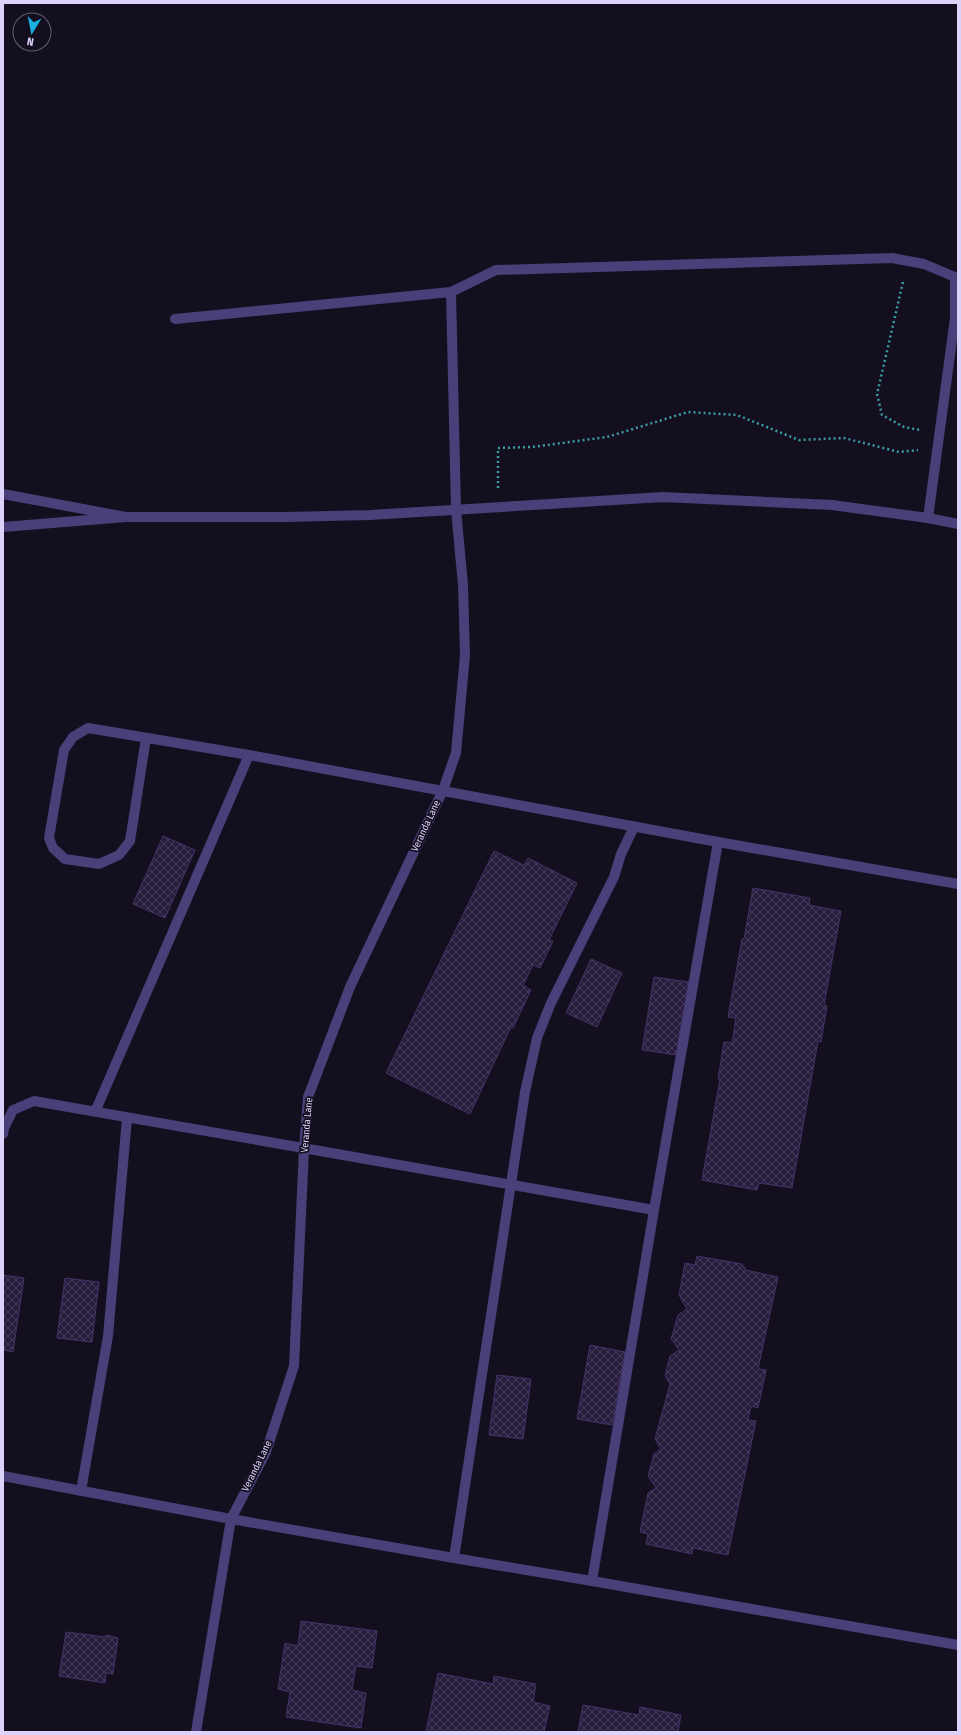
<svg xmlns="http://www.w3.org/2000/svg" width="961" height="1735" font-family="'Fira Sans Condensed',sans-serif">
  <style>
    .building { fill: url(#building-cross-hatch); stroke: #443268 }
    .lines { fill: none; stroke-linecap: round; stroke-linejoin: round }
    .path { stroke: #3b9da6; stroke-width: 2.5; stroke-dasharray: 2 3; stroke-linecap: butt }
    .lane { stroke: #493f79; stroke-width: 10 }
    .street { stroke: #493f79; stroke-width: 10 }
    .labels { text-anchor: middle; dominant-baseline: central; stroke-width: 3.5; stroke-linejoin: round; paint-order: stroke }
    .street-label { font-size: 10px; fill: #dcd2fa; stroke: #140f1f }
  </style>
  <defs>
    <pattern id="building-cross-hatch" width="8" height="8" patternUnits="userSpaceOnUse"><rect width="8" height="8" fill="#291d3e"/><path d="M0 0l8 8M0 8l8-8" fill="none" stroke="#473d5b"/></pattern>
  </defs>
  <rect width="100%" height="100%" fill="#140f1f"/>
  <g class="building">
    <path d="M163,836l32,14 -30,68 -32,-14z"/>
    <path d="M494,851l30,14 4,-7 49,25 -28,57 4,1 -13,27 -7,-3 -10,20 8,5 -18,38 -2,-1 -41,87 -84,-41z"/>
    <path d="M753,888l57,10 -1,7 32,6 -17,94 3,1 -6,36 -3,-1 -26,147 -33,-5 -2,7 -55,-10 18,-101h-2l6,-37 8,1 4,-25 -8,-1 14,-78h2z"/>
    <path d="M591,959l31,14 -25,54 -31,-14z"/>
    <path d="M654,977l35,5 -12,73 -35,-5z"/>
    <path d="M697,1256l45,8 4,6 32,7 -20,92 8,1 -8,38 -7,-2 -3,14 8,1 -28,134 -35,-7 -1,6 -46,-10 2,-10 -8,-2 8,-39 8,-5 -8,-12 6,-22 7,-5 -6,-10 15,-55 -5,-8 5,-20 9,-6 -8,-11 7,-24 9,-6 -8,-14 6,-32 10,2z"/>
    <path d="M3,1275l21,3 -11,74 -10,-2z"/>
    <path d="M65,1278l34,4 -7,60 -35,-4z"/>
    <path d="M590,1345l35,7 -13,73 -35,-6z"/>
    <path d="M497,1375l34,4 -8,60 -34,-4z"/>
    <path d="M301,1621l76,10 -5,37 -16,-2 -4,24 14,3 -5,35 -75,-11 4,-25 -12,-3 7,-46 13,3z"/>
    <path d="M66,1632l39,5 1,-2 12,3 -5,36 -7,-1 -1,10 -46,-7z"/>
    <path d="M438,1673l55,11 1,-8 42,8 -3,18 17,4 -6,26h-118z"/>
    <path d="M583,1705l56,10 1,-8 41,8 -3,17h-100z"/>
  </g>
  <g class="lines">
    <g class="path">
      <path d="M903,282l-26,112 5,21 22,12 16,3"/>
      <path d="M498,488v-40l34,-1 75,-10 81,-25 49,3 62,25 45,-2 55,14 19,-2"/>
    </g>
    <g class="lane">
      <path d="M175,319l276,-27"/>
      <path d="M456,510l-5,-218 45,-22 396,-12 32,6 31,13v41l-27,200"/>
    </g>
    <g class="street">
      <path d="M3,494l123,23 -123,10"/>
      <path d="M126,517h160l84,-2 293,-18 169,8 96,13 30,6"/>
      <path d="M146,738l-16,103 -11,14 -20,9 -34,-5 -12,-11 -4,-10 15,-88 9,-13 15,-9 161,27"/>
      <path d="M718,842l240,42"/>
      <path d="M3,1134l1,-6 9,-18 21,-9c207,37 413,71 620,109l64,-368 -469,-87 -154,357"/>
      <path d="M3,1476l228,43 223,39 71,-466 12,-54 14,-35 63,-126 7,-23 13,-27"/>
      <path d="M81,1491l27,-155 19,-218"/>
      <path d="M454,1558l138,23 62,-371"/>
      <path d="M592,1581l366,64"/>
      <path d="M196,1732l35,-213 35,-67 28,-86 10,-217 4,-52 42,-110 93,-197 13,-37 9,-98 -2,-70 -7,-75"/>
    </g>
  </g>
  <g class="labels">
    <g class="street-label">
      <text transform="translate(426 826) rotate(-65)">Veranda Lane</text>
      <text transform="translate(307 1125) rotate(-85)">Veranda Lane</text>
      <text transform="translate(257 1466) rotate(-64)">Veranda Lane</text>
    </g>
  </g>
  <rect width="961" height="1735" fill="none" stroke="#dcd2fa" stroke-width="8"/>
  <g transform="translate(32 32) rotate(190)"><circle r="19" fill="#140f1f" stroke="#645d77"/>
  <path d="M0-3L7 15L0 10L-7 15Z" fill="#19b0e0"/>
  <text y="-6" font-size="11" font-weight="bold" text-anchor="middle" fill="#dcd2fa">N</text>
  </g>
</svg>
